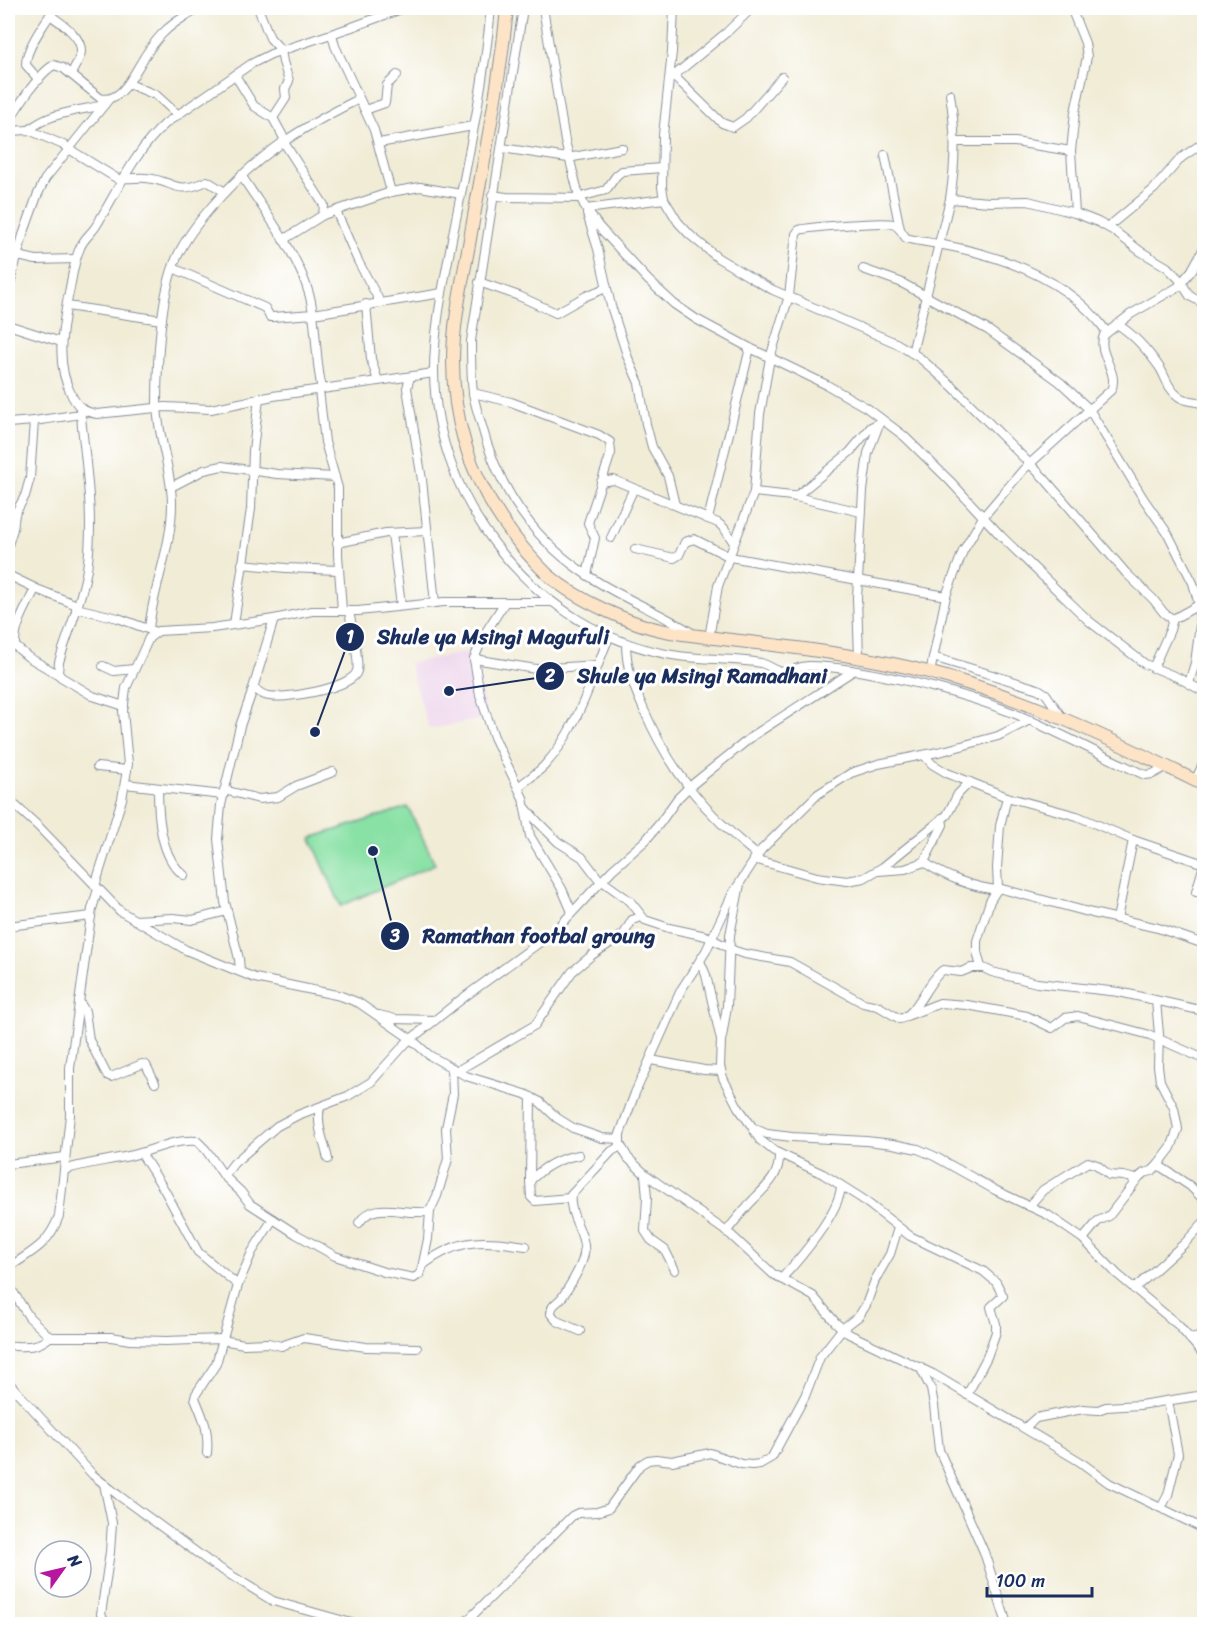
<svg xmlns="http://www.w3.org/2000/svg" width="1212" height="1632" font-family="Sriracha,sans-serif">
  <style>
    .built { fill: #ecd1ea }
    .green { fill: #89e1a5; stroke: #528882; stroke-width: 1.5 }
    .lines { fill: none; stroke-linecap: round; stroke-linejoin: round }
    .minor-casing { stroke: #868e9a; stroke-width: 10 }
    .secondary-casing { stroke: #868e9a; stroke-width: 14 }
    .minor { stroke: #fff; stroke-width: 8 }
    .secondary { stroke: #fee4c6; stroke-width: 12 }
    .leader { fill: none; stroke: #1b2f5e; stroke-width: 2 }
    .callout-dot { fill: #1b2f5e; stroke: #fff; stroke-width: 2 }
    .mark-label { font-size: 18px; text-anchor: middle; font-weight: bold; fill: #fff }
    .callout-label { font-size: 21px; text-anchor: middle; font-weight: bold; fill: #1b2f5e; stroke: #fff; stroke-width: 6; stroke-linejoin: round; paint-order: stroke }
  </style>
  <rect width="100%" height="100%" fill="#fff"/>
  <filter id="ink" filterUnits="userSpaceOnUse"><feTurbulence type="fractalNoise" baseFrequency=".0167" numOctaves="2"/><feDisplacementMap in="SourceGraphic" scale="12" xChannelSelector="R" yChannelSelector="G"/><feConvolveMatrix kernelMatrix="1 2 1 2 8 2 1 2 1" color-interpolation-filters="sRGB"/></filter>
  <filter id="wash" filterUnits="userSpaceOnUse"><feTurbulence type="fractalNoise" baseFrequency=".008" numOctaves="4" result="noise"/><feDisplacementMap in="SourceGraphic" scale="24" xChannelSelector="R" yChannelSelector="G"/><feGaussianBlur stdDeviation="1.35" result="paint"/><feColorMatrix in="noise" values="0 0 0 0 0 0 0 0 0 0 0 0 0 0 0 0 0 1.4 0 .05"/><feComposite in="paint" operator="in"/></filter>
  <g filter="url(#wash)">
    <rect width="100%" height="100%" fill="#f1ecd6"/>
    <path class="built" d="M468,652l20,66 -59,11 -20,-66z"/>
    <path class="green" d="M408,807l27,57 -94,42 -30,-68z"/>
  </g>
  <g filter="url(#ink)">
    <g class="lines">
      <defs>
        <g id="minor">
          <path d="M258,8l12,30 11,12 2,12 6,19 -4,8 1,9 -13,20 12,22"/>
          <path d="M404,8l-52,19 -81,27 -20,10 -85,59c-32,29 -48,67 -70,103 -5,8 -13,13 -16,22 -7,15 -8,33 -12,49 -6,34 -13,67 4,99 6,11 12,16 25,18l68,-7 46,2 62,-13 161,-23"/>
          <path d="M491,8c-7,77 -24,155 -39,231 -8,44 -18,87 -18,132 1,134 106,262 238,284 29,5 60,3 89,8 8,2 15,9 23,9 9,-1 16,-6 25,-6 24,0 51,5 75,10 45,9 92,22 134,39 43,18 84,41 127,60l8,-1 12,-7"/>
          <path d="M523,8l-52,333c0,17 0,34 2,51 1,10 5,21 8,31 16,62 50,114 103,150 34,24 74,38 108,60"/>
          <path d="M543,8l22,133 13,51 8,17 14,19 48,52 26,24 22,15 54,29 77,37 40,23 37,28 46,45 51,55 88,85 56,43 34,14 25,14"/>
          <path d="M674,8l-2,44 -9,83 -1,52 2,12 14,23 12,13 28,23 35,21 20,11 123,53 24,15 32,28 92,92 82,95 27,26 11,14 7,5h4l29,-16"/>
          <path d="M50,15c11,8 32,21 31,37 -1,7 -7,16 -10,22"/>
          <path d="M332,34l3,12 39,84 17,62"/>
          <path d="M235,75l19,31 19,12"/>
          <path d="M674,76l48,47 11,4 13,-9 36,-41"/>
          <path d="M671,78l56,-46 25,-24"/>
          <path d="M39,80l-13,-15c-1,-16 20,-44 29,-57"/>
          <path d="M129,84l27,11 22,20"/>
          <path d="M365,110l20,-7 2,-18 10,-10"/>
          <path d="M8,123c9,-16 31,-50 46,-58l9,3 37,30c21,6 33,-23 42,-37 5,-9 12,-18 19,-26 10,-11 25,-20 38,-27"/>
          <path d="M29,130c21,-18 49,-19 75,-25"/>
          <path d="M8,131l21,-1 41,18"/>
          <path d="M956,142h59l56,9 4,62"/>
          <path d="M379,143l94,-17"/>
          <path d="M502,148l66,10 54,-10"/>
          <path d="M69,149l52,32"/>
          <path d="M1071,151l4,-39 12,-55 -2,-14 -14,-35"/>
          <path d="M885,155l15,74"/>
          <path d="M241,175c25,39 57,78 69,122 7,30 5,62 12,92"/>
          <path d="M122,178c8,1 16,-1 24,0 30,3 28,18 61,3l18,11"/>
          <path d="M492,195l14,2 75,1"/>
          <path d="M580,197l26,-7 10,-14 6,-5 40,-3"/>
          <path d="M950,199l40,3 38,-1 47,12 23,9 16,9 26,20 27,16 12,12 11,17 14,8"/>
          <path d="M586,209l78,-10"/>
          <path d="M336,211l22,50 22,41"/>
          <path d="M587,214l11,35 13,57 17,52 11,25 7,41 6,23 16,29 7,29"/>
          <path d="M323,215l68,-23 29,-5 41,7"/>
          <path d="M1108,227l46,-38 27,-31 23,-16"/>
          <path d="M283,240l40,-25 1,-10 -41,-64"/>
          <path d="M18,256l18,4 40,-1"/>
          <path d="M173,268l92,40 5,9h3l40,-3 129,-21"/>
          <path d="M863,269l37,13 88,48 72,52 29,27 54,89 25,36 25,49 6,22 1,20 -5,38 -6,20"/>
          <path d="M479,282l40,14 37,17 30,-17 20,-8"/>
          <path d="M8,291l15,-56 14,-39 8,-17 64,-80"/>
          <path d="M366,304l5,55 7,22"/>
          <path d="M67,306l95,14"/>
          <path d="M1117,324c16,10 32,28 43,44 6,10 8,21 18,28 8,7 18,3 26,9"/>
          <path d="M8,325l53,17"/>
          <path d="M912,353l38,-154c6,-39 6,-66 0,-105"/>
          <path d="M410,377l-3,11 15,92 13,123"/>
          <path d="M319,390l6,52 13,46v67l4,55"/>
          <path d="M473,393l38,9 88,33 11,7 1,11 -23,70 7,15 -8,37"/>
          <path d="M80,407c5,53 15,109 7,162 -5,31 -19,63 -28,93l-1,11 3,4 32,19 31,10"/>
          <path d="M8,423l26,-2 47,-7"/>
          <path d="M601,482l13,-2 104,43 6,5 10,15"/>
          <path d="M171,487l33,-17 18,-4 55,8 58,3"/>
          <path d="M754,492l38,4 69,16"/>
          <path d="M795,497l55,-45 21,-25 8,-4"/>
          <path d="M708,519l42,-171"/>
          <path d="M392,533l9,73"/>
          <path d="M611,538l23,-50"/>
          <path d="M337,543l49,-10 41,-2"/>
          <path d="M8,545l5,-16 2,-15 10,-18 5,-18 4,-57"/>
          <path d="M635,549l39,9 5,-3 6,-13 9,-3 36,18 216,39"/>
          <path d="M242,564l44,4 53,2"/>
          <path d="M8,575l31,15 38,15"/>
          <path d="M35,589c-8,17 -21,37 -20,57l13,11 31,18"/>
          <path d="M505,602l-21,33 -10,24 6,36 14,42 29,61 7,38 32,53 10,23"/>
          <path d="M76,608l42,10 35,13"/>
          <path d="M234,624l17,-115 2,-58 6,-53"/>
          <path d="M149,629c4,-42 23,-82 23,-125 0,-33 -14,-66 -15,-99 0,-41 3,-111 20,-148 9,-20 22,-36 36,-52 45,-51 86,-76 146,-106"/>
          <path d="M709,638l9,-52 36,-94 6,-78 10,-56 19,-62 7,-62 3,-4c10,-3 86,-9 94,-6 7,3 9,9 13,14 11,3 21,4 32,6 63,11 130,34 169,88"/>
          <path d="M626,643c0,25 8,45 18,67 27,62 61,103 113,145"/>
          <path d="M933,657l105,32 8,5 17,25"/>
          <path d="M859,658l-2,-60 6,-107 5,-38 13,-34"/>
          <path d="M474,659l62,10 61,-4"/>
          <path d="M103,666l11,5 20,-2"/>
          <path d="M1153,668l17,-38 3,-12"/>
          <path d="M930,673l16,-77 17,-45 20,-34 40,-47 88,-80c9,-18 -15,-37 -7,-55l27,-21 47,-27 14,-17 12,-22"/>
          <path d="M253,688c4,2 8,6 12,7 16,6 88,-7 92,-24 3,-10 -6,-48 -8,-60"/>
          <path d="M1030,720l-32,16 -55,15 -65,13 -27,9 -33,21 -57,56 -29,45 -26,56 -25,39 -46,103 -15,41v10l8,14 17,16 86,61 42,39 40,22 23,27 13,11 84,40 146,87 30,22 95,46"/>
          <path d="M924,755l8,9 15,9 60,24 70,19 56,24 71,24"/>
          <path d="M97,767l30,3"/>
          <path d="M1195,781l9,-19"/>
          <path d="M125,784l98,11"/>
          <path d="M518,787c9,-7 18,-13 26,-21 33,-35 47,-86 65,-129"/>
          <path d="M158,789c0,26 2,69 26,86"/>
          <path d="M224,790l35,9 19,-2 18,-11 37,-14"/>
          <path d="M1007,797l-7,29 -3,42 1,20 -8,13 -13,40v11l4,15 11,5 45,11 82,9 85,19"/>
          <path d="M8,799l30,27 82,85 66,39 69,28 86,18 18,7 52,36 18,16 37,21 59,18 15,8 17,16 16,10 29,10 18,1"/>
          <path d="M525,807l12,14 21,21 24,15 16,21 32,23 15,19 24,8 37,8 29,15 10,3 45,8 73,41 15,3 22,13c17,-4 27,-38 43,-49l18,2 10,-4h11"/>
          <path d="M754,859l63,18 30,4 17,-3 19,-11 64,-52 11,-21 12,-12"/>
          <path d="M924,862c21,15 48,25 73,28"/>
          <path d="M878,871l27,-2 19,-7 19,-37 -1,-7"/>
          <path d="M95,886l27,-87 6,-35 -5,-53 3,-23 23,-50 9,-7 54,-3 62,-9 38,-8h46l86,-9h107"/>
          <path d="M998,888l94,25 66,15 46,16"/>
          <path d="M1196,892l8,-27"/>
          <path d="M1117,919l16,-79"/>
          <path d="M135,920l38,-2 19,2 35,-9"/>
          <path d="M8,926l83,-10"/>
          <path d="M700,961l6,14 15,65 -1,26 3,12 15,29 15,21 14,6 25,3 74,4 27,3 25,5 16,7 61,34 53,25 35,24 34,35 61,51 26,30"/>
          <path d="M240,971l-1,-12 -14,-57 -7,-63 3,-34 19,-79 11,-31 23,-76"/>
          <path d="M79,1001l6,10 4,29 18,35 4,2 31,-13 4,1 9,18"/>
          <path d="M1156,1001l3,33 -1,32 2,15 14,27 4,21 -7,19 -13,17"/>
          <path d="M379,1015l16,4 40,1"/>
          <path d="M909,1015l31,-12 27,2 60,11 25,12 13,-10 13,-2 72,19 54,24"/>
          <path d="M722,1037l5,-31 3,-71 10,-51"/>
          <path d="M651,1060l53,10 17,1"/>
          <path d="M457,1071l78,-46 37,-53 20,-17 32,-21 8,-14 9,-3"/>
          <path d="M320,1107c-4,19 4,34 8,52"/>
          <path d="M753,1129l7,11 14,11 49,23 38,24 49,38 73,35 13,11 7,14 -12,11 5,17v8l-9,25 -20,38"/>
          <path d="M141,1153l24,38 33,61 40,33"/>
          <path d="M8,1164l57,-7"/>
          <path d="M64,1170c21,-7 43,-9 65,-14 24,-5 43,-17 68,-15l9,9 18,26 17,16 9,12 46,30 39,22 49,16 30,6 6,-4 2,-6 6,-29 2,-28 7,-15 11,-37 -2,-31 7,-34 -1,-26"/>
          <path d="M645,1174l2,24 -2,33 6,9 14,10 10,20"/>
          <path d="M224,1176l10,-13 43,-37 21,-11 50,-19 23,-14 35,-39 57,-45 91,-66 58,-62 34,-30 14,-17 17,-24 11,-11 66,-53 99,-64"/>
          <path d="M530,1181l1,-84"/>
          <path d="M570,1198l-35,3 -4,-4 -1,-16c14,-15 29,-23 49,-26"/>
          <path d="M1029,1206l14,-16 45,-28 9,3 12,10 14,1 13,3"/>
          <path d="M359,1223c16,-25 45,-6 71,-12"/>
          <path d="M726,1232c9,-11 18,-23 28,-33 14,-14 26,-24 25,-45"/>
          <path d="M1083,1239l15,-18 11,-5 30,-39 5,-4 8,-2 6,-6 32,21 14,14"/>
          <path d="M423,1265c37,-28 60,-25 103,-19"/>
          <path d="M8,1268c24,-17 40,-22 51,-52l11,-101v-47l22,-159 6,-20"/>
          <path d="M781,1279c18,-19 59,-67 60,-93"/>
          <path d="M8,1284l21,33 21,20h61l19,3 36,1 56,-2"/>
          <path d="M1134,1289l51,-46 19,-21"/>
          <path d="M580,1331l-23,-10 -6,-7c0,-11 8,-11 12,-18 8,-12 19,-29 21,-42 3,-20 -16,-38 -13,-59l41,-44 9,-5"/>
          <path d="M1190,1339l14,-3"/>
          <path d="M222,1340l22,4 24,-1 13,3 23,-8 62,9 51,1"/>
          <path d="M15,1346c15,1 24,0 35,-9"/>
          <path d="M920,1367l11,22 3,16 5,45 45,102 23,72"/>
          <path d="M8,1382l85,93 25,20 93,68 62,38 82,23"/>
          <path d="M1025,1428l11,-10 5,-1 42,-8 15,1 8,-3 34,-2 64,-10"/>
          <path d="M207,1453c2,-24 -3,-33 -12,-55l1,-4 20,-30 22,-79 14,-33 21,-33"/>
          <path d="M104,1484l8,39 -2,29 -9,62 4,10"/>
          <path d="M1161,1508l7,-13 10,-41 -10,-53"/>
          <path d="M464,1624l108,-108 6,-3 19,-1 12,-4 31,-43 8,-5 8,-1 16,2 38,-8 31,11 11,1 8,-1 12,-7 33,-61 15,-39 22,-28 17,-13 7,-11 9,-25 15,-26 8,-26"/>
        </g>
        <path id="secondary" d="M507,8c-7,77 -24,154 -37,231 -7,40 -17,81 -17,122 0,59 16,111 49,159 13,19 29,39 46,55 29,25 85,51 123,57 36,6 73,9 110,14 49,6 99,14 147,26 97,25 187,69 276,113"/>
      </defs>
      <use href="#minor" class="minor-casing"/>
      <use href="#secondary" class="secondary-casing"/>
      <use href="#minor" class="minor"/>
      <use href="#secondary" class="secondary"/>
    </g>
  </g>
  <path class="leader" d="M315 732L350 637M449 691L550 676M373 851L395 936"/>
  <g class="callout-dot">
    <circle cx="315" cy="732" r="6"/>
    <circle cx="449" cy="691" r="6"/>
    <circle cx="373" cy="851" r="6"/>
    <circle cx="350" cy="637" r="15"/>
    <circle cx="550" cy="676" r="15"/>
    <circle cx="395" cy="936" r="15"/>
  </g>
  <g class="mark-label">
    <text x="350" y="643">1</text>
    <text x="550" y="682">2</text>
    <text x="395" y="942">3</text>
  </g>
  <g class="callout-label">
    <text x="493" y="644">Shule ya Msingi Magufuli</text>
    <text x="702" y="683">Shule ya Msingi Ramadhani</text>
    <text x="539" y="943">Ramathan footbal groung</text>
  </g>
  <rect width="1212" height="1632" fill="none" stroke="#fff" stroke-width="30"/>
  <g transform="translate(63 1569) rotate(56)"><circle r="28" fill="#ffffff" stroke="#a4acbf" stroke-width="1.5"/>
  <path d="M0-4.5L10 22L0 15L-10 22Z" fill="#b5179e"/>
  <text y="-9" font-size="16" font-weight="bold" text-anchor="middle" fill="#1b2f5e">N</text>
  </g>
  <path d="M987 1587v9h105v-9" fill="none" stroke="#1b2f5e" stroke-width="3"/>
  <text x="996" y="1587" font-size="18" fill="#1b2f5e" stroke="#ffffff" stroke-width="4.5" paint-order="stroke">100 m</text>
</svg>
